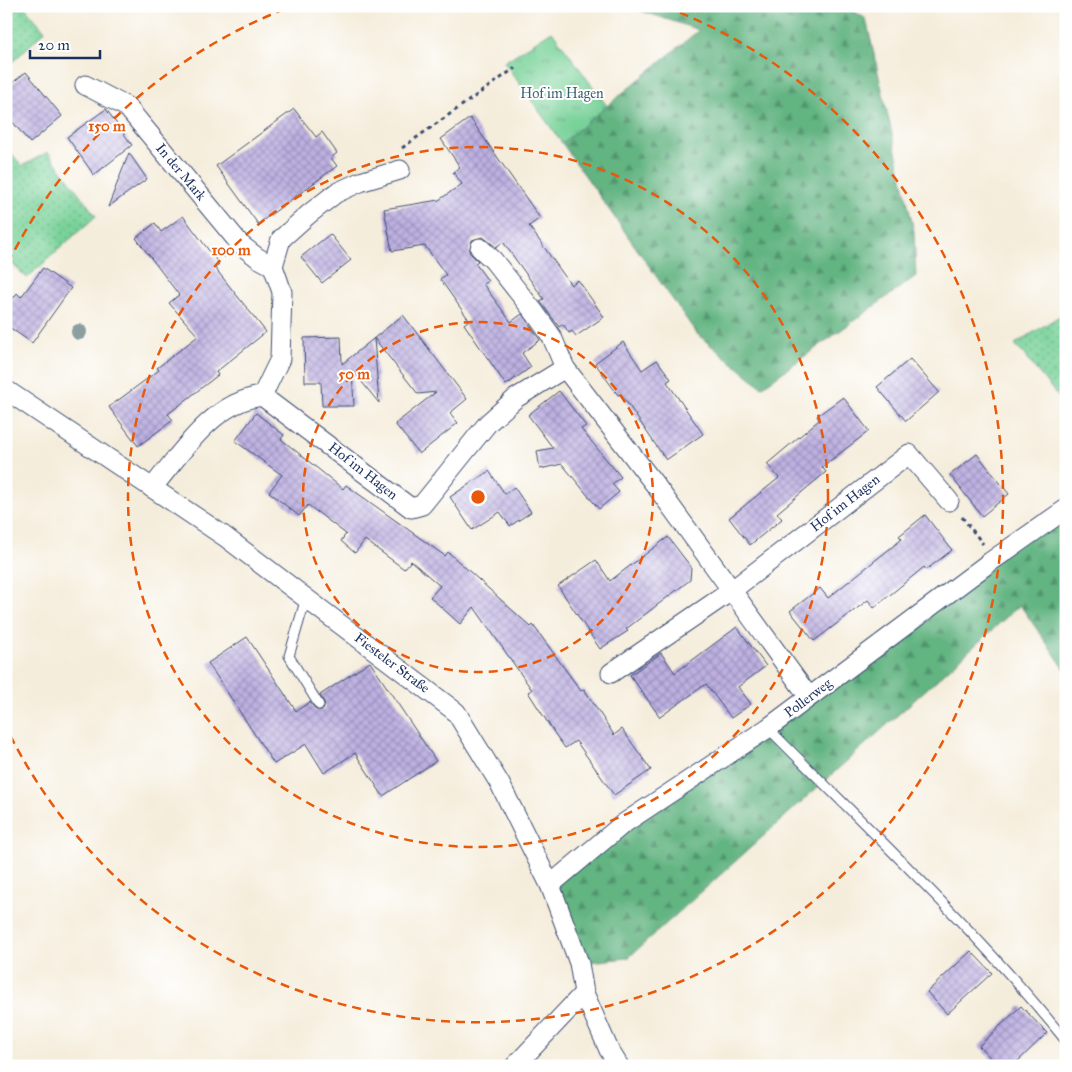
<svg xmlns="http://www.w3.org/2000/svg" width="1072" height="1072" font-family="'IM FELL Great Primer',serif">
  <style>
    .grass { fill: url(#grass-dots); stroke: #4a807c }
    .forest { fill: url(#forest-firs); stroke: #3e7270 }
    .park { fill: url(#park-tufts); stroke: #4a807c }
    .building { fill: url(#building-cross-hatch) }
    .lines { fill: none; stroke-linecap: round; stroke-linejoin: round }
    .lane-casing { stroke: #3c4c71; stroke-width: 11 }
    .street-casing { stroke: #3c4c71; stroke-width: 21 }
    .path { stroke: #3c4c71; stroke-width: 3; stroke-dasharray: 4 4; stroke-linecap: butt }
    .lane { stroke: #fff; stroke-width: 9 }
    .street { stroke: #fff; stroke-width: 19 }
    .tree { fill: #8c9fa0 }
    .ring { fill: none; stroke: #e8590c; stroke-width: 2.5; stroke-dasharray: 9 6 }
    .labels { text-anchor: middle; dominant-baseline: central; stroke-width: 4; stroke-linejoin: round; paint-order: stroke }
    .park-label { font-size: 14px; fill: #376070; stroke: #fff }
    .street-label { font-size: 14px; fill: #1b2f5e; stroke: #fff }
    .centre { fill: #e8590c; stroke: #fff; stroke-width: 2.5 }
    .ring-label { font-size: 15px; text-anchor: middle; font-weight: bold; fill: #e8590c; stroke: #fff; stroke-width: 4; stroke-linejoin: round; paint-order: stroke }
  </style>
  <defs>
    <pattern id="grass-dots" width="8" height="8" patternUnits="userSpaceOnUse" patternTransform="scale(1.25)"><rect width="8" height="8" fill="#79d299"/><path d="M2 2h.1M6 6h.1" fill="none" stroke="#62ab80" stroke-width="1.8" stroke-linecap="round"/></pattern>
    <pattern id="forest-firs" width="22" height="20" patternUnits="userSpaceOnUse" patternTransform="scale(1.25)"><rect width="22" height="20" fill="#62b481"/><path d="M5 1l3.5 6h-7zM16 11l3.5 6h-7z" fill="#50936d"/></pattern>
    <pattern id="park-tufts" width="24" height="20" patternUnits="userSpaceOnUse" patternTransform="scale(1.25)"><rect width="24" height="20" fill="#79d299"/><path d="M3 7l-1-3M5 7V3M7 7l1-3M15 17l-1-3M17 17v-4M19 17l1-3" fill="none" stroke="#62ab80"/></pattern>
    <pattern id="building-cross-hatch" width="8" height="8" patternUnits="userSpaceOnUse" patternTransform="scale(1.25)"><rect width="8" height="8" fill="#beb1e2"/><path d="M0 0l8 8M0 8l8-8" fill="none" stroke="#9a90ba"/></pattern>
  </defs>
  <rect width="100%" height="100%" fill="#fff"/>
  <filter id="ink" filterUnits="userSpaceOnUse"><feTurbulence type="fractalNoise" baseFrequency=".02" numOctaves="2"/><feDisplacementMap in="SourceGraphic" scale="10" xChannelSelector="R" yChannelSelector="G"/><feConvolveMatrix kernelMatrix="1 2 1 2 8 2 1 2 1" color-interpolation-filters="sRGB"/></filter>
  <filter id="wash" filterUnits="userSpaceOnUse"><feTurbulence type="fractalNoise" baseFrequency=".0096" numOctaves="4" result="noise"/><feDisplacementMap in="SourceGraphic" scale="20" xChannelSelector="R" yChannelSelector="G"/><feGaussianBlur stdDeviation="1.12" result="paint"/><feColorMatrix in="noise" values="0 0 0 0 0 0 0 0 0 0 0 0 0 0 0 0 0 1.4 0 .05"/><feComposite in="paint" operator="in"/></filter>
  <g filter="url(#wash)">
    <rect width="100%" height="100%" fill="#f5eddb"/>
    <g class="grass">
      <path d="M6,6h18l21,25 -39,37z"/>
      <path d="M6,147l16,19 26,-14 48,64 -69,62 -21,-20z"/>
      <path d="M1066,312v94l-51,-62z"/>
    </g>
    <g class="forest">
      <path d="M615,6h231l20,13 48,212 2,45 -154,111 -65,-53 -135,-191 137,-113 -57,-19z"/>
      <path d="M1066,509v162l-46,-66 -392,353 -49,5 -29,-78z"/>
    </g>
    <path class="park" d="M552,31l55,75 -45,37 -58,-81z"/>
    <g id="blocks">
      <g class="building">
        <path d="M26,72l36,44 -32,27 -24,-29v-26z"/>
        <path d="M106,109l26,36 -38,30 -27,-38z"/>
        <path d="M294,109l22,28 6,-5 15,21 -6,5 6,8 -79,58 -42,-58z"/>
        <path d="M470,118l70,100 -11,8 42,59 7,-5 26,37 -28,19 -4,-5 -3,2 -6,-9 -4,3 -19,-26 4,-2 -41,-57 -7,5 -13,-10 -11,3 -3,12 9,9 -3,2 13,18 -5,3 28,38 11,-8 18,26 -18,13 9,14 -25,18 -42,-61 5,-4 -29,-41 6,-4 -21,-29 -33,5 -8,-42 55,-9 23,-16 -9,-12 7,-5 -19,-28z"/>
        <path d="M129,153l18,26 -39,28z"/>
        <path d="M183,216l36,48 -4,4 51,64 -50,40 2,3 -50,39 5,6 -35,26 -29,-39 50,-37 -2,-2 41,-32 -29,-33 10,-8 -43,-57 19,-15 6,9z"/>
        <path d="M330,234l21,26 -29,23 -21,-26z"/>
        <path d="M43,268l28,20 -39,55 -26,-18v-17l11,-15 4,4z"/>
        <path d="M403,315l64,84 -17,14 8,10 -39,31 -24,-30 41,-32 -18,2 -44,-56 5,65 -27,-33 2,36h-32l-1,-24h-16l-1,-44 37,-1 1,27z"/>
        <path d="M623,342l19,28 15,-10 14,19 -4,3 36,52 -37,26 -45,-66 -3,1 -23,-32z"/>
        <path d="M910,359l29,33 -33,29 -29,-34z"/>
        <path d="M559,391l27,35 -5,3 40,48 -9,7 7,8 -20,17 -37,-45 -22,5 -3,-18 16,-3 -25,-33z"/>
        <path d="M843,397l26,34 -47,36 4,5 -49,41 5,6 -32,26 -21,-27 50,-40 -12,-14 52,-44 -2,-4z"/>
        <path d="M256,413l28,22 -3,4 62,50 3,-4 99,71 3,-4 83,75 2,-2 48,66 3,-2 30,46 8,-6 29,41 -37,25 -38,-54 -11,7 -10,-14 -27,-42 4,-2 -58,-83 -14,17 -30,-27 10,-11 -29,-25 -7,8 -39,-29 -10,13 -14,-12 5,-7 -38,-29 -9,11 -30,-24 13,-17 -47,-34z"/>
        <path d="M977,454l32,40 -27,22 -32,-41z"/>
        <path d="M489,471l16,23 9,-7 17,25 -21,14 -10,-14 -28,18 -22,-33z"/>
        <path d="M925,515l27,35 -26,20 -2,-3 -50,41 -6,-8 -54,41 -24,-30 30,-23 8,10 74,-59 -3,-3z"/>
        <path d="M668,537l23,30 -1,13 -64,49 2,2 -28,18 -42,-63 38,-26 14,21z"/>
        <path d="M737,627l29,39 -28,21 13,17 -20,14 -25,-34 -46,33 -30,-42 31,-22 14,20z"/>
        <path d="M247,637l49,74 14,-9 6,8h7l2,-6 -5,-9 50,-33 66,99 -53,35 -28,-43 -31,20 -18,-29 -32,20 -66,-101z"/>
        <path d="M971,951l21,22 -45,41 -20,-22z"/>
        <path d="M1021,1006l26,27 -34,33h-15l-19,-20z"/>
      </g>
    </g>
  </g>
  <g filter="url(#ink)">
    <use href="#blocks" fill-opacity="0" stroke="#3c4c71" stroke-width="1"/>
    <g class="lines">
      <defs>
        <g id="lane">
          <path d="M306,598l-17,58 30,49"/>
          <path d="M768,728c101,102 208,201 298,313"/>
        </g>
        <g id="street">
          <path d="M85,85l42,22 114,138 17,13 15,8 9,26 -2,67 -18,37"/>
          <path d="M480,248l13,12 42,53 17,24 13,31 91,118 153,211"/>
          <path d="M273,266l8,-27 28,-25 27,-21 24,-11 40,-12"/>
          <path d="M6,390l218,146 232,176 44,72 50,101 29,78 5,30 25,57 10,16"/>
          <path d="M152,488c30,-36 61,-86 110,-92l149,112 11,-3 66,-82 28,-25 49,-30"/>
          <path d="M611,673l120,-82 178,-137 40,47"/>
          <path d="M550,885l73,-61 145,-96 222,-166 76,-53"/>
          <path d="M515,1066l69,-73"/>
        </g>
      </defs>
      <use href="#lane" class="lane-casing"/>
      <use href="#street" class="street-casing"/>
      <g class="path">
        <path d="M402,148l113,-80"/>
        <path d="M962,517l21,27"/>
      </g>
      <use href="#lane" class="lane"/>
      <use href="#street" class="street"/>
    </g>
    <circle class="tree" cx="79" cy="332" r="8"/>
  </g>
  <g class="ring">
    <circle cx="478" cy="497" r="175"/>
    <circle cx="478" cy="497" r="350"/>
    <path d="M8 263A525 525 0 0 1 290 7M666 7A525 525 0 1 1 8 731"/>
  </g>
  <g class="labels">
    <g class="park-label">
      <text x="562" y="93">Hof im Hagen</text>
    </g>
    <g class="street-label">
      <text transform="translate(181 172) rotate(50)">In der Mark</text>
      <text transform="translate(363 471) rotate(38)">Hof im Hagen</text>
      <text transform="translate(845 503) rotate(-38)">Hof im Hagen</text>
      <text transform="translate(392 663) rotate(37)">Fiesteler Straße</text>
      <text transform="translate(808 698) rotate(-37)">Pollerweg</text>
    </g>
  </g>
  <circle cx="478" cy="497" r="8" class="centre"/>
  <g class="ring-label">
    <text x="107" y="131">150 m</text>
    <text x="231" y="255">100 m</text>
    <text x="354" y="379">50 m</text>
  </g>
  <rect width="1072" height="1072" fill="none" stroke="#fff" stroke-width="25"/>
  <path d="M30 50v8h70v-8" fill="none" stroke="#1b2f5e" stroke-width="2.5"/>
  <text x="38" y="50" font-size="15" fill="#1b2f5e" stroke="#ffffff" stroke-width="4" paint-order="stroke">20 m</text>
</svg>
